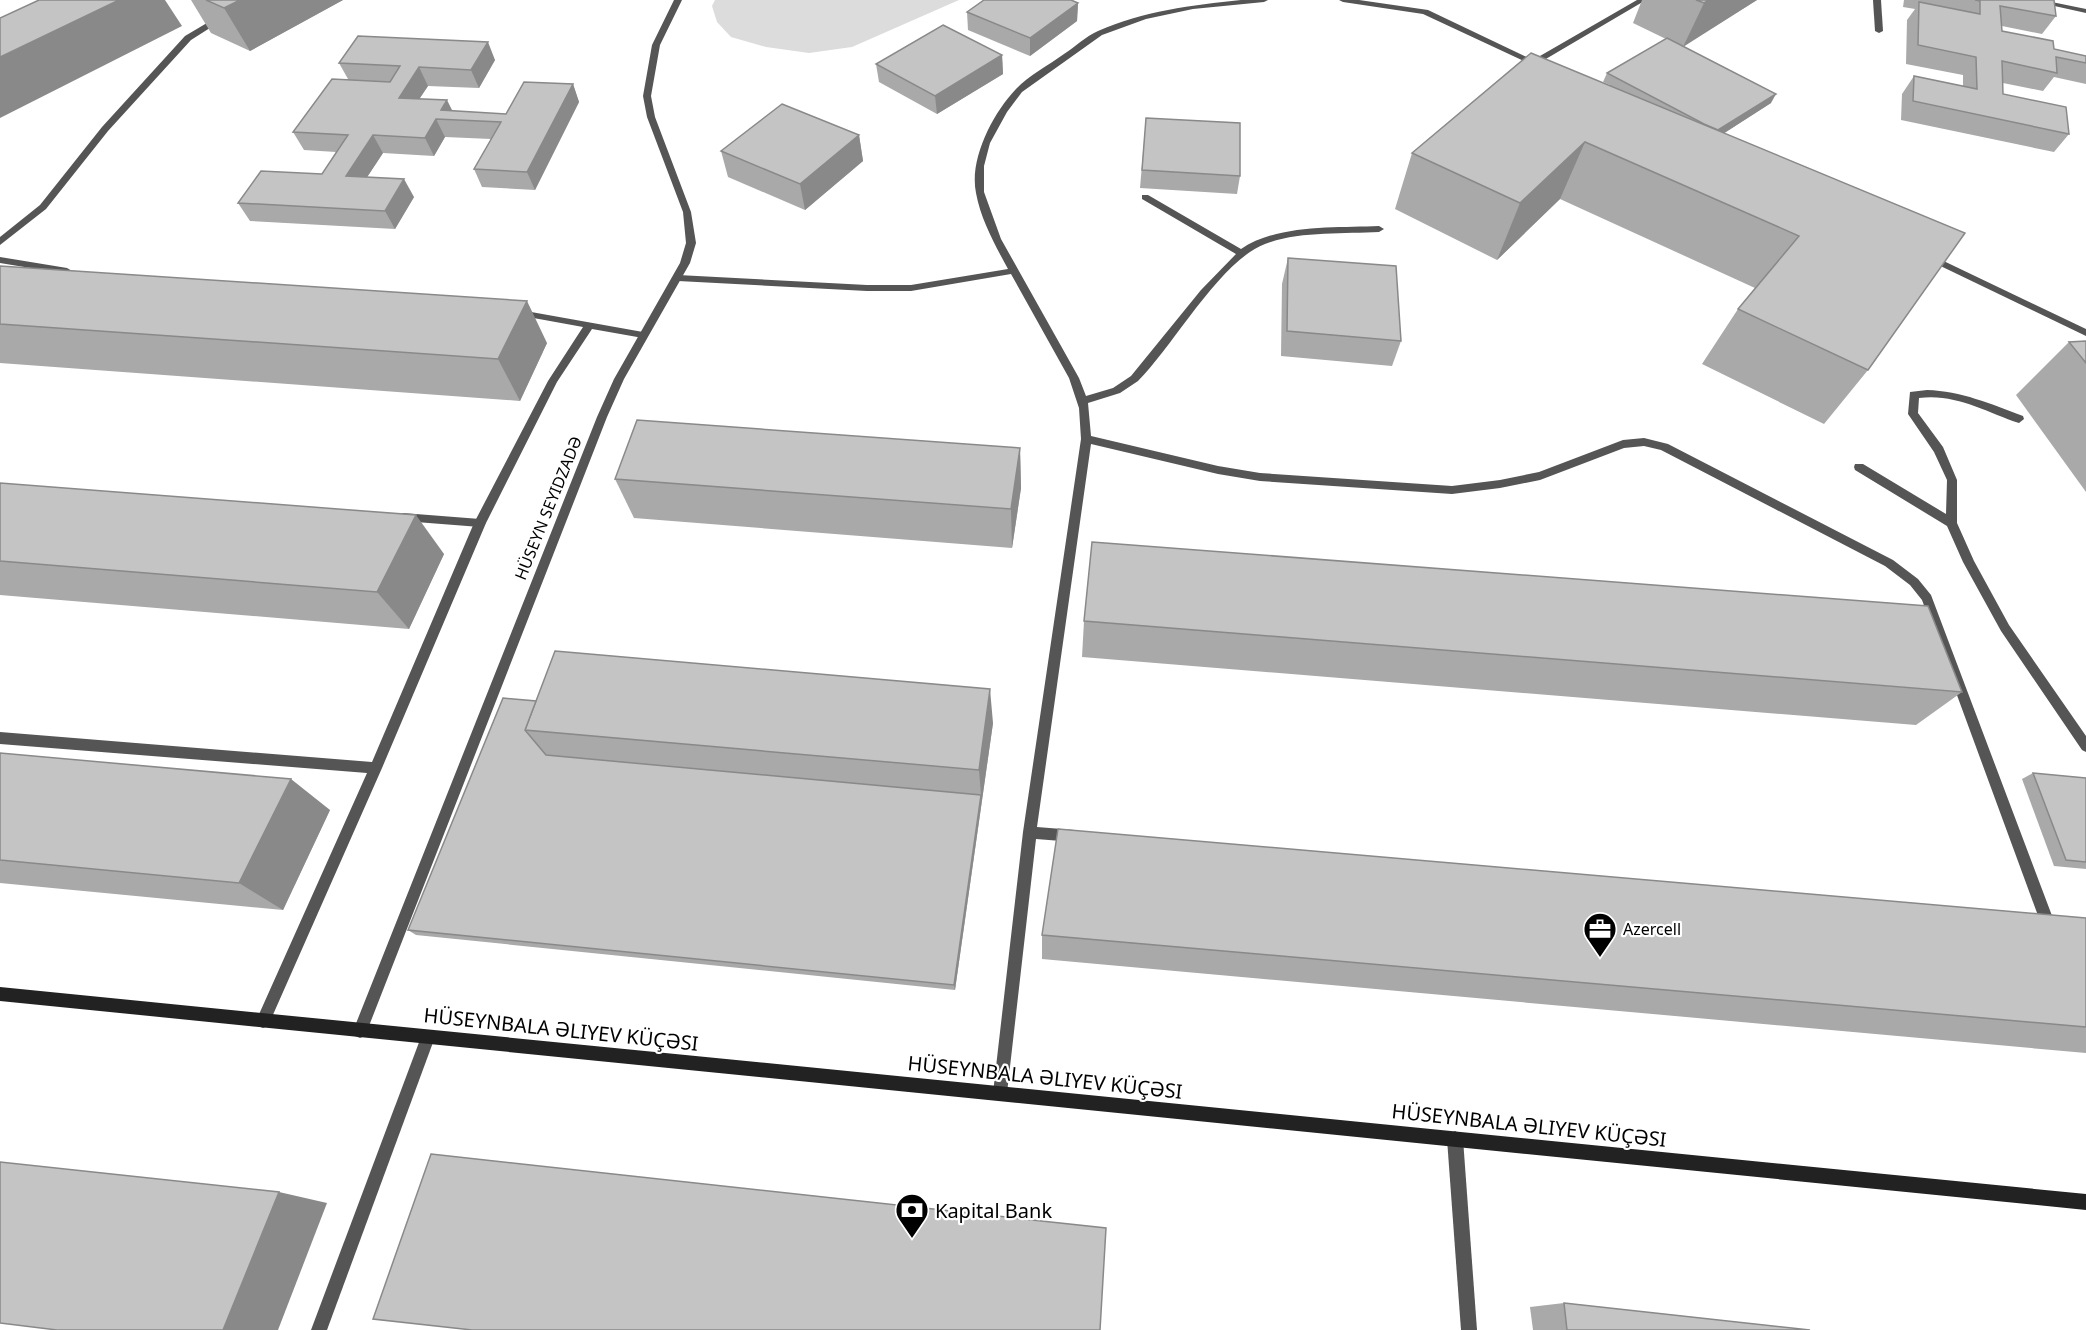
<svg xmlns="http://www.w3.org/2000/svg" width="2086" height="1330" font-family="'Noto Sans',sans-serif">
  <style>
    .green { fill: #dcdcdc }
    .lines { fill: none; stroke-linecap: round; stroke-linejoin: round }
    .lane { fill: #555; fill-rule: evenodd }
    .street { fill: #555; fill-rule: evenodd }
    .secondary { fill: #222; fill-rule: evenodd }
    .wall { fill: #a9a9a9 }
    .shaded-wall { fill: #898989 }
    .building { fill: #c4c4c4; stroke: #898989; stroke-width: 1.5 }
    .labels { text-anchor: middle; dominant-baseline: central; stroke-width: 4.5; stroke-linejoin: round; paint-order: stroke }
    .street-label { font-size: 16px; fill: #000; stroke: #fff }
    .poi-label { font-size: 16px; fill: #000; stroke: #fff; text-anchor: start }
    .near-street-label { font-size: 20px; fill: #000; stroke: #fff }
    .near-poi-label { font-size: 20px; fill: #000; stroke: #fff; text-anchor: start }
  </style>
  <rect width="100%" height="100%" fill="#fff"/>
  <path class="green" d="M715,0h244l-107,47 -43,6 -43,-6 -35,-10 -14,-15 -5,-16z"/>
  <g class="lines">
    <g class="lane">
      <path d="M1241,0h27l-4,2 -71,7 -47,10 -44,16 -80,57 -15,20 -17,31 -6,23v26l17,47 78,139 7,18 27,-8 18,-12 70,-86 35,-36 -94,-55v-4h6l93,54c36,-25 96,-21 138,-23l5,3 -5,3c-35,2 -81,-1 -114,12 -45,17 -91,101 -127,137l-18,12 -32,10 3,33 127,30 42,7 192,13 48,-6 39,-8 84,-32 21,-2 24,6 225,116 25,19 13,16 123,326 -2,5 -5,2 -5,-2 -2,-5 -118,-321 -12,-15 -25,-19 -224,-116 -17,-4 -20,2 -84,32 -40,8 -48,6 -192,-13 -42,-7 -127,-30 -54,383 37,3 5,2 2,4 -2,4 -5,2 -38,-3 -29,254 -2,5 -5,2 -5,-2 -2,-5 30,-261 58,-393 -2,-31 -10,-30 -58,-104 -100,17h-44l-189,-10 -5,-3 5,-3 189,10h44l97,-16c-13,-24 -27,-49 -32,-76 -7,-34 17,-80 40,-104 13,-14 33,-24 48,-35 11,-7 22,-18 34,-23 45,-20 94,-26 143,-31z"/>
      <path d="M1339,0h20l69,10 105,50 104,-60h9l-107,63 4,3 -4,2 -116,-54 -80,-12z"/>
      <path d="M1873,0h8l2,31 -4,2 -4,-2z"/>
      <path d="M2027,0h15l44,9v4z"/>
      <path d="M217,17l7,2 -33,21 -83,91 -62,78 -46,36v-8l40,-32 62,-78 83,-91z"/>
      <path d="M1929,254l157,75v7l-160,-77v-4z"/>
      <path d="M0,257l67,11 5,3 -5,3 -67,-11z"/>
      <path d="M520,310l123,22 5,3 -5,3 -51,-9 -35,53 -71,141 -104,245 -114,258 -5,2 -5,-2 -2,-5 111,-248 -367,-29v-12l372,30 102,-239 74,-142 35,-54 -66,-12v-4z"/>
      <path d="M1927,390c34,1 64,14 96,26l1,3 -5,4c-33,-11 -64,-30 -100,-25l-1,15 25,34 14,33v43l17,38 35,64 77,111v16l-4,-2 -81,-119 -38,-69 -16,-36 -92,-56 -1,-3 1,-3h8l83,50 1,-34 -13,-28 -26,-38 2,-22z"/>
      <path d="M428,1030l5,2 2,5 -108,293h-16l110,-293 2,-5z"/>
      <path d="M1455,1131l5,3 3,5 14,191h-16l-14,-191 3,-5z"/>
    </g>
    <g class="street">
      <path d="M674,0h8l-22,45 -9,51 4,21 36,95 5,31 -6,20 -66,116 -17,38 -240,614 -2,5 -5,2 -5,-2 -2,-5 244,-614 17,-38 66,-116 6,-20 -3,-31 -36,-95 -4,-21 9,-51z"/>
      <path d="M403,513l77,6 6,4 -6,4 -77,-6 -6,-4z"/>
    </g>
    <path class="secondary" d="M0,987l2086,207v16l-2086,-209z"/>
  </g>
  <g class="wall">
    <path d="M191,0h152l-93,51 -39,-18z"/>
    <path d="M1642,0h115l-74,46 88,57 -47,30 241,100 -97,137 -44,54 -122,-60 36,-55 17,-21 -195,-89 -63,61 -102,-51 17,-56 198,-68 -7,-3 4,-9 59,-34 -33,-16z"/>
    <path d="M1904,0h150l2,16 -14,18 -40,-8v5l52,18 32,7v28l-32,-7 -11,14 -40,-8v11l66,40 -15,18 -153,-32 1,-26 12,-18 49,10v-11l-57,-11 1,-44 8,-11 -12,-2z"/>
    <path d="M1078,3l-1,18 -47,35 -62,-26 -1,-18z"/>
    <path d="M1002,55l1,19 -66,40 -58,-32 -3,-18z"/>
    <path d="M495,60l-16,28 -51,-2 -9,13 33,12 54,3 67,-30 6,18 -44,88 -53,-3 -8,-18 17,-30 -46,-2 -11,19 -51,-3 -16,24 47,20 -19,32 -145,-8 -12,-18 84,-29 14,-22 -32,-2 -11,-18 55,-53 -9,-16z"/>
    <path d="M1146,118l94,58 -3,18 -97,-6z"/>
    <path d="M859,135l4,26 -58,49 -77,-33 -7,-26z"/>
    <path d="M1288,258l113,83 -9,25 -111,-10 1,-72z"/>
    <path d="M0,266l547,77 -27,58 -520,-38z"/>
    <path d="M2086,341v151l-70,-97 53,-53z"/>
    <path d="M1020,448l1,40 -9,60 -378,-30 -19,-39z"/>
    <path d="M0,483l444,71 -35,75 -409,-34z"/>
    <path d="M1084,621l878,71 -46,33 -834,-68z"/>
    <path d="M536,701l457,22 -38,267 -539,-55 -8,-5z"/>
    <path d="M0,753l330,57 -47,100 -283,-27z"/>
    <path d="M2033,773l53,5v91l-32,-3 -32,-87z"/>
    <path d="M2086,918v135l-1044,-94v-24z"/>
    <path d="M1564,1303l246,27h-277l-3,-23z"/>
  </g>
  <g class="shaded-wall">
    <path d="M119,0h46l17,26 -182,92v-61z"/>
    <path d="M240,0h103l-93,51 -26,-43z"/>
    <path d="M1709,0h48l-74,47 21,-44z"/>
    <path d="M1078,3l-1,18 -47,35v-18z"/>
    <path d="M488,42l7,18 -16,28 -8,-18z"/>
    <path d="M1002,55l1,19 -66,40 -2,-18z"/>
    <path d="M419,67l9,19 -20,30 -9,-18z"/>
    <path d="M573,84l6,18 -44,88 -8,-18z"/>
    <path d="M1776,94l-5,9 -59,38 5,-10z"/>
    <path d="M447,100l9,18 -15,-8z"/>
    <path d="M436,119l9,18 -11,19 -9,-18z"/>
    <path d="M373,135l10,18 -27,41 -10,-18z"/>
    <path d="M859,135l4,26 -58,49 -5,-26z"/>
    <path d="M1585,142l-25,57 -63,61 23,-57z"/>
    <path d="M404,179l10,18 -19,32 -10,-18z"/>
    <path d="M527,301l20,42 -27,58 -22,-42z"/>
    <path d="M1020,448l1,40 -9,60 -1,-39z"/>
    <path d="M416,515l28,39 -35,75 -32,-37z"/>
    <path d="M990,689l3,34 -38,267 -1,-5 27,-190 -2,-25z"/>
    <path d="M291,779l39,31 -47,100 -44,-27z"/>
    <path d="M279,1192l48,11 -49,127h-55z"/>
  </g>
  <g class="building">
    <path d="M39,0h80l-119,57v-39z"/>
    <path d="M206,0h34l-16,8z"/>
    <path d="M984,0h87l7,3 -48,35 -63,-26z"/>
    <path d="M1696,0h13l-5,3z"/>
    <path d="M1975,0h79l2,16 -56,-10 2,25 51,10 1,8 32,7v7l-30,-6 1,16 -55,-12 1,33 63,13 3,27 -156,-33 1,-25 63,13 -1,-32 -58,-12 1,-43 61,12v-13z"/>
    <path d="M943,25l59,30 -67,41 -59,-32z"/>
    <path d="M358,36l130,6 -17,28 -52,-3 -20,31 48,2 -6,10 65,4 18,-32 49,2 -46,88 -53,-3 27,-47 -65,-3 -11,19 -52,-3 -27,41 58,3 -19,32 -147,-8 23,-32 61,3 26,-39 -55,-3 39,-53 58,3 10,-16 -61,-3z"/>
    <path d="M1667,38l109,56 -58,36 -14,-6 -97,-51z"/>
    <path d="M1531,53l434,180 -97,137 -130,-61 61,-73 -214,-94 -65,61 -108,-50z"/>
    <path d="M782,104l77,31 -59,49 -79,-33z"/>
    <path d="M1146,118l94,5v53l-98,-6z"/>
    <path d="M1288,258l108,8 5,75 -114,-10z"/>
    <path d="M0,266l527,35 -29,58 -498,-35z"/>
    <path d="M2086,341v22l-17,-21z"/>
    <path d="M637,420l383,28 -9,61 -396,-30z"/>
    <path d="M0,483l416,32 -39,77 -377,-31z"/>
    <path d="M1092,542l836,64 34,86 -878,-71z"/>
    <path d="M555,651l435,38 -11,81 -454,-40z"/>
    <path d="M503,698l33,3 -11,29 21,25 435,40 -27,190 -546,-55z"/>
    <path d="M0,753l291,26 -52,104 -239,-23z"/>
    <path d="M2033,773l53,5v84l-20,-2z"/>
    <path d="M1058,829l1028,89v109l-1044,-92z"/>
    <path d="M431,1154l675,74 -6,102h-628l-99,-11z"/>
    <path d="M0,1162l279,30 -56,138h-166l-57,-7z"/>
    <path d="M1564,1303l246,27h-243z"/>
  </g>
  <defs>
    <symbol id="office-pin" viewBox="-11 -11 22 30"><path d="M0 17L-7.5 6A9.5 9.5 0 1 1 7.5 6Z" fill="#000" stroke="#fff"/><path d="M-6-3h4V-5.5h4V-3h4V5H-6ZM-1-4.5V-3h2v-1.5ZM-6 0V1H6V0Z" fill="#fff"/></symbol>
    <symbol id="bank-pin" viewBox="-11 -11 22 30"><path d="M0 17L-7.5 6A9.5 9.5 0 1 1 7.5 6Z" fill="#000" stroke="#fff"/><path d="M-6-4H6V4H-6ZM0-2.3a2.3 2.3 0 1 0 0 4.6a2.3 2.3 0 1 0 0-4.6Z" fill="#fff"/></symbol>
  </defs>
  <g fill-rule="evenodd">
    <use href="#office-pin" x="1581" y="910" width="38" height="52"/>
    <use href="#bank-pin" x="893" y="1191" width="38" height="52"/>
  </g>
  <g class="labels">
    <g class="street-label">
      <text transform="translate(548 508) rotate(-68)">HÜSEYN SEYIDZADƏ</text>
    </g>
    <g class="poi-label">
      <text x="1623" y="929">Azercell</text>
    </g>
    <g class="near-street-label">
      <text transform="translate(561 1029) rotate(6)">HÜSEYNBALA ƏLIYEV KÜÇƏSI</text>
      <text transform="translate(1045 1077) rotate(6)">HÜSEYNBALA ƏLIYEV KÜÇƏSI</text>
      <text transform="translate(1529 1125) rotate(6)">HÜSEYNBALA ƏLIYEV KÜÇƏSI</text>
    </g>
    <g class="near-poi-label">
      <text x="935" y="1210">Kapital Bank</text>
    </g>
  </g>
</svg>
